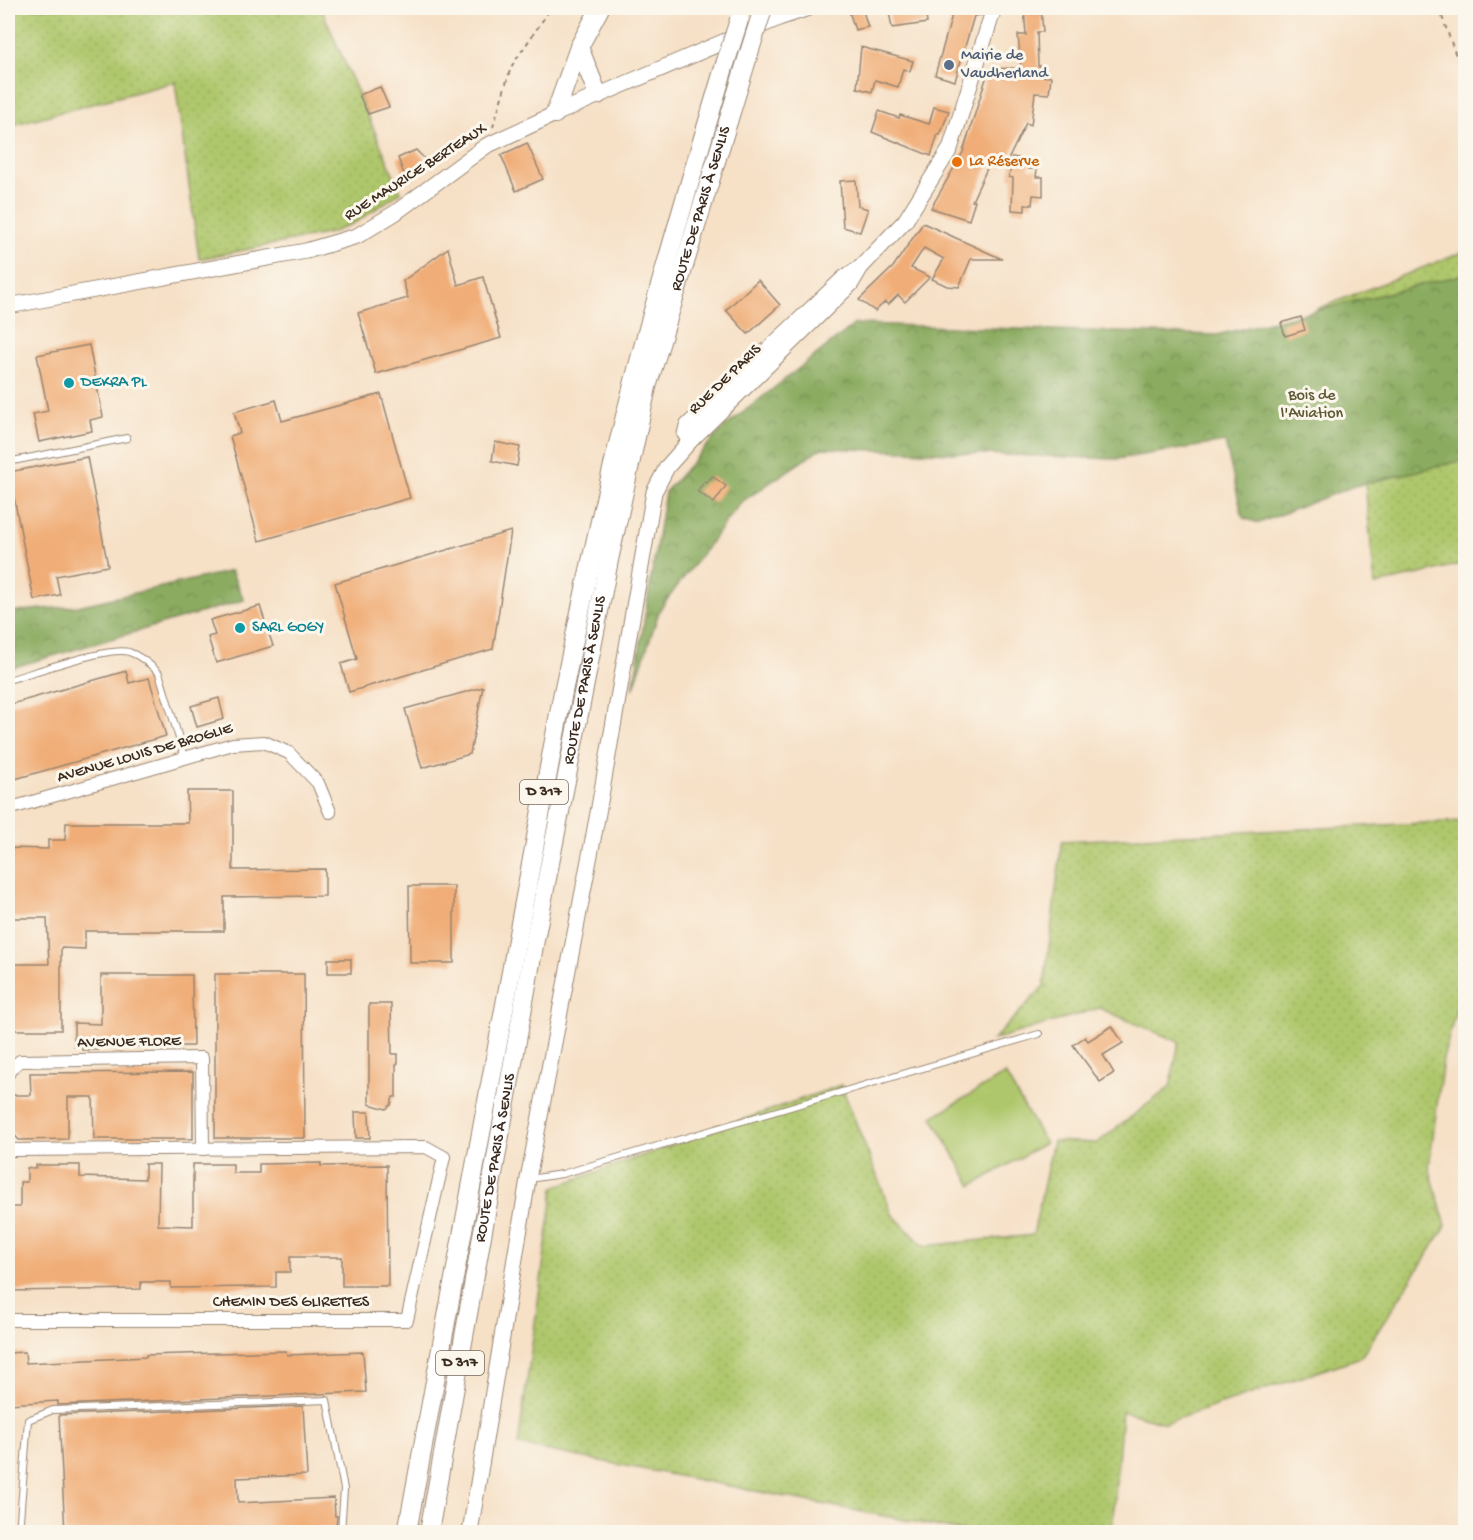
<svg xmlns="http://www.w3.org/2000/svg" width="1473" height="1540" font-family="'Gochi Hand',sans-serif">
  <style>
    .grass { fill: url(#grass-dots); stroke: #757845; stroke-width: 1.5 }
    .forest { fill: url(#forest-crowns); stroke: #636b3f; stroke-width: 1.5 }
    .pitch { fill: #afc76c; stroke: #757845; stroke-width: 1.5 }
    .building { fill: #f0ad77 }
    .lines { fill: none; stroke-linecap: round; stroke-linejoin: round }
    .service-casing { stroke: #988572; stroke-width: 8 }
    .minor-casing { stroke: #988572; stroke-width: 14 }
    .tertiary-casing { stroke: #988572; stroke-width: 17 }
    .primary-casing { stroke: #988572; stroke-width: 20 }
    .path { stroke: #988572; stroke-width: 2; stroke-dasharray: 4.5 4.5; stroke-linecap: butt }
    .service { stroke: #fff; stroke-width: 6 }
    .minor { stroke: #fff; stroke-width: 12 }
    .tertiary { stroke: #fff; stroke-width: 15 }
    .primary { stroke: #fff; stroke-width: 18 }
    .primary-bridge-casing { stroke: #988572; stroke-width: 20; stroke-linecap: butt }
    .primary-bridge { stroke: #fff; stroke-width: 18 }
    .service-dot { fill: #5c6f8a; stroke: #fbf7ec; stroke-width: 2 }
    .food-dot { fill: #e8710a; stroke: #fbf7ec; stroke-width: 2 }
    .culture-dot { fill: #0f9aa8; stroke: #fbf7ec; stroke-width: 2 }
    .labels { text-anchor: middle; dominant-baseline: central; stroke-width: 6; stroke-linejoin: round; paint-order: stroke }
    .shield { fill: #fbf7ec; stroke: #75685c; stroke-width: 1.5 }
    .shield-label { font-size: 15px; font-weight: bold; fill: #3b2a1e }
    .service-label { font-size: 16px; fill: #4e5e75; stroke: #fbf7ec; text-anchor: start }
    .food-label { font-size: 16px; fill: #c56008; stroke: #fbf7ec; text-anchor: start }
    .street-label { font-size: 16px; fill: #3b2a1e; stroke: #fbf7ec }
    .culture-label { font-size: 16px; fill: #0d838f; stroke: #fbf7ec; text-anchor: start }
    .park-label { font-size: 16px; fill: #5e5935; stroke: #fbf7ec }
  </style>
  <defs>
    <pattern id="grass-dots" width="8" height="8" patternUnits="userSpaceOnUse" patternTransform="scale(1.5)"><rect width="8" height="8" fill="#afc76c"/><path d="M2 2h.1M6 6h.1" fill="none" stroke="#97ab5d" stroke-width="1.8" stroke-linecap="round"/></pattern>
    <pattern id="forest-crowns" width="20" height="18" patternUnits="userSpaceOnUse" patternTransform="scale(1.5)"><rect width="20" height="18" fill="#8bac60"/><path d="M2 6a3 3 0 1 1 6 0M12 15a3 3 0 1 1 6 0" fill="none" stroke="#738c4f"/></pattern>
  </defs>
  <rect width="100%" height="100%" fill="#fbf7ec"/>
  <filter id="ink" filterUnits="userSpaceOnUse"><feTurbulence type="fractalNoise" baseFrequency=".0167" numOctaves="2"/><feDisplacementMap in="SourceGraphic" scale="12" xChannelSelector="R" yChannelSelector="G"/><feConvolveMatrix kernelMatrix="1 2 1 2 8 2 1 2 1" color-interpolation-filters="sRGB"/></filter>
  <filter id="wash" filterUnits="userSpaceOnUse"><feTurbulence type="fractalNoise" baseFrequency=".008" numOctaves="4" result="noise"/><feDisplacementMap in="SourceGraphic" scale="24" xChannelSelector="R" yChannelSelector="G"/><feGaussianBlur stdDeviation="1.35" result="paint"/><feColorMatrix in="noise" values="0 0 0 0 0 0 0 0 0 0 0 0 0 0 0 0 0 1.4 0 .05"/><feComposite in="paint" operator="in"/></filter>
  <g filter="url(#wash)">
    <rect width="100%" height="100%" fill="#f6e0c6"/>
    <g class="grass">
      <path d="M8,8h313l80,184 -45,30 -25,11 -132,26 -24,-177 -167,44z"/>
      <path d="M1465,251v312l-90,22 -10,-101 -48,-175z"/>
      <path d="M1463,821l3,5 -1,150 -22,83 -14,108 17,59 -85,131 -196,66 -43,-12 -10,121h-146l-448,-87 36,-258 287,-102 51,129 32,32 109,-11 20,-94 44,2 73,-56 9,-45 -80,-34 -106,32 51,-54 18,-145z"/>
    </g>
    <g class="forest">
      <path d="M1465,274v186l-111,26 -95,37 -16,-5 -18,-76 -108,17 -295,-11 -82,55 -80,106 -27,81 32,-198 57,-63 133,-105 362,11z"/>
      <path d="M231,571l13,29 -236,69v-57l70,-6z"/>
    </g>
    <path class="pitch" d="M1005,1074l40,69 -73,43 -40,-69z"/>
    <g id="blocks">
      <g class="building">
        <path d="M848,8h14l6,19 -13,3z"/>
        <path d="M918,8h7l2,15 -35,5 -3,-16z"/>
        <path d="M951,8h33l-2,7 -8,1 -19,65 -20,-6 16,-56z"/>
        <path d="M1024,8h17l2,24h-6l1,34h6l-1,10 8,1 -2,17 -14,-1 -4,32 -5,-2 -20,41 -16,-2 -18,39h3l-6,19 -38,-12 32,-56 26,-83 32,-1 -3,-33h8z"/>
        <path d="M861,47l52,14 -3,10 -7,-2 -5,18 -23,-7 -3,12 -15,-4z"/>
        <path d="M380,87l9,20 -21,7 -9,-19z"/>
        <path d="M934,107l15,4 -9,24 -2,-1 -7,22 -59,-24 7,-21 20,7 1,-3 29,9z"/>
        <path d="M527,143l16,36 -27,12 -15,-36z"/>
        <path d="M416,150l9,9 1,6 -22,9 -6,-16z"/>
        <path d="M1012,157l19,3 -2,9h8l-1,8h7v19l-10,-1 -1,10h-7v6l-13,-1 1,-32 -4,-1z"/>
        <path d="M856,180l2,26 10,3 -8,23 -17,-5 -3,-46z"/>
        <path d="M923,223l79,36h-31l-12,28 -12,-1 -15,-7 12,-20 -20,-11 -13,20 19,9 -25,25 -7,-7 -10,10 -3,-3 -10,9 -16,-11 34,-33z"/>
        <path d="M448,248l10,37 25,-8 18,61 -125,36 -18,-61 50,-15 -5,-17z"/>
        <path d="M758,280l22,25 -32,29 -22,-24z"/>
        <path d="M1301,317l4,13 -20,6 -4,-13z"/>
        <path d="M89,345l14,72 -13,3 2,11 -53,11 -6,-28 15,-3 -11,-56z"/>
        <path d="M381,394l29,104 -151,43 -29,-105 10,-3 -6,-21 42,-12 6,21z"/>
        <path d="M495,442l25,5 -3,19 -25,-5z"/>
        <path d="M87,457l21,109 -52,10 4,19 -26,5 -25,-128z"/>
        <path d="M712,476l14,10 -12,17 -17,-12 8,-10 2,2z"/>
        <path d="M511,531l-18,118 -144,43 -8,-28 16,-5 -22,-76z"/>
        <path d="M260,606l13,40 -57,17 -8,-26 7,-2 -5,-15z"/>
        <path d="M126,671l3,12 20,-5 17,58 -158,45v-76z"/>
        <path d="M483,687l-13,67 -48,14 -17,-59z"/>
        <path d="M219,698l5,21 -27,8 -6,-21z"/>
        <path d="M187,791h46v79l92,-1v27l-101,1v34h-139v18l-24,-1v82h-53v-66h41l-2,-46h-39v-70l40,1v-9h17l1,-17h122z"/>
        <path d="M409,886h45v77h-44z"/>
        <rect x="328" y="959" width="23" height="14"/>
        <path d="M215,974h89l1,164h-90z"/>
        <path d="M101,975h91l1,71h-95v4h-16v-4h-8v-23l27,1z"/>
        <path d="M369,1004h22l1,50h6v9l-2,2v32h-3l-2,8 -5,4 -17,-5z"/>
        <path d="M1112,1026l11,17 -20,12 11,18 -14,9 -27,-37 12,-8 3,4z"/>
        <path d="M193,1072v67h-99l-1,-42h-25v42l-49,1 -9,-10v-35h21l-1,-22z"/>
        <path d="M355,1112h14l1,26h-14z"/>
        <path d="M321,1163v3l66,-1 1,121h-46v-29h-52v15h-14v15l-105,1v-6h-30v7l-133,2v-84h12v-25h7v-14h9v-3h44v12l65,2v-15h14l-1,61 35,1v-62h40v9h26v-9z"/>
        <path d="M286,1351l1,4 76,-3 3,40 -308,13v-4l-50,3v-51l17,-1 1,11 120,-6v-2z"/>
        <path d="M303,1406l4,69 -70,3 1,25 96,-5 1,18h2l-1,12 -27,2v3h-244l-6,-118z"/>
      </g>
    </g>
  </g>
  <g filter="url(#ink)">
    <use href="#blocks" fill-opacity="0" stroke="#988572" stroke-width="1.5"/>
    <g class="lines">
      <defs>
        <g id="service">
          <path d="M8,462l119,-24"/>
          <path d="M8,680c25,-7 100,-34 121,-28 12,4 22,13 30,21l26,85"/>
          <path d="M529,1179l33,-5 477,-140"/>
          <path d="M19,1532l9,-112 25,-10 274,-10 17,89 -3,43"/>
        </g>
        <g id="minor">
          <path d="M8,809l225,-65 31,-2 25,11 29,30 12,29"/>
          <path d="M8,1074l3,-6 9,-7 182,-3 1,91"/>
          <path d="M8,1150l418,-3 18,10 -37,163h-399"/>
        </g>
        <g id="tertiary">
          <path d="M861,267l-17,11 -157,148 -2,8 5,7 161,-157 10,-17 44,-46 45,-72 44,-141"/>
          <path d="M8,306l298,-55 51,-15 38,-23 91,-67 69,-32 224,-96 30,-10"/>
          <path d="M470,1532l58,-353 70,-366 56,-321 13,-25 23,-26"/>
        </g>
        <g id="primary">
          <path d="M579,47l19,48"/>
          <path d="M555,114l24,-67 21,-39"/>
          <path d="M407,1532l156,-840c22,-104 44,-208 71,-311 28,-107 60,-214 92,-320"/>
          <path id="s1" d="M429,1532l106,-592 74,-380 38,-173 102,-334"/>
        </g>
      </defs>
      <use href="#service" class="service-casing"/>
      <use href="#minor" class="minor-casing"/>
      <use href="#tertiary" class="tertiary-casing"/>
      <use href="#primary" class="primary-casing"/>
      <g class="path">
        <path d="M1439,8l27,76"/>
        <path d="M493,127l18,-60 40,-59"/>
        <path d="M1460,506l6,-6"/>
      </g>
      <use href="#service" class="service"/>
      <use href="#minor" class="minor"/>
      <use href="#tertiary" class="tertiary"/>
      <use href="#primary" class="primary"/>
      <defs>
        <g id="primary-bridge">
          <path d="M749,53l13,-41"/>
          <path d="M726,61l13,-41"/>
        </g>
      </defs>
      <use href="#primary-bridge" class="primary-bridge-casing"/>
      <use href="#primary-bridge" class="primary-bridge"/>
    </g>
  </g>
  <circle class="service-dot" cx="949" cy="65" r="6"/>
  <circle class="food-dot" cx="957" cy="162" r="6"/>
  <g class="culture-dot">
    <circle cx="69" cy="383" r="6"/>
    <circle cx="240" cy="628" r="6"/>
  </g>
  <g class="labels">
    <g class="shield">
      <rect x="520" y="780" width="48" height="24" rx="4.5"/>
      <rect x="436" y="1351" width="48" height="24" rx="4.5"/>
    </g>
    <g class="shield-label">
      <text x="544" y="792">D 317</text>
      <text x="460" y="1363">D 317</text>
    </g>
    <g class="service-label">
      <text x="961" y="56">Mairie de<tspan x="961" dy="18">Vaudherland</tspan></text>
    </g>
    <g class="food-label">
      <text x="969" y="162">La Réserve</text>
    </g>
    <g class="street-label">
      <text transform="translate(416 173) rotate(-33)">RUE MAURICE BERTEAUX</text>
      <text stroke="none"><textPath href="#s1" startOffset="1352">ROUTE DE PARIS À SENLIS</textPath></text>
      <text transform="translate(726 380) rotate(-44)">RUE DE PARIS</text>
      <text stroke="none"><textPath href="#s1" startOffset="866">ROUTE DE PARIS À SENLIS</textPath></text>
      <text transform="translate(145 754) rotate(-16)">AVENUE LOUIS DE BROGLIE</text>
      <text transform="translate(129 1043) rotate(-1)">AVENUE FLORE</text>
      <text stroke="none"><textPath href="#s1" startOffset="380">ROUTE DE PARIS À SENLIS</textPath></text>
      <text x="291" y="1303">CHEMIN DES GLIRETTES</text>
    </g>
    <g class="culture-label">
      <text x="81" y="383">DEKRA PL</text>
      <text x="252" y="628">SARL GOGY</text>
    </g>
    <g class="park-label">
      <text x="1312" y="396">Bois de<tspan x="1312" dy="18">l'Aviation</tspan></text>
    </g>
  </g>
  <rect width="1473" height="1540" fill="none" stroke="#fbf7ec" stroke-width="30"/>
</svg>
